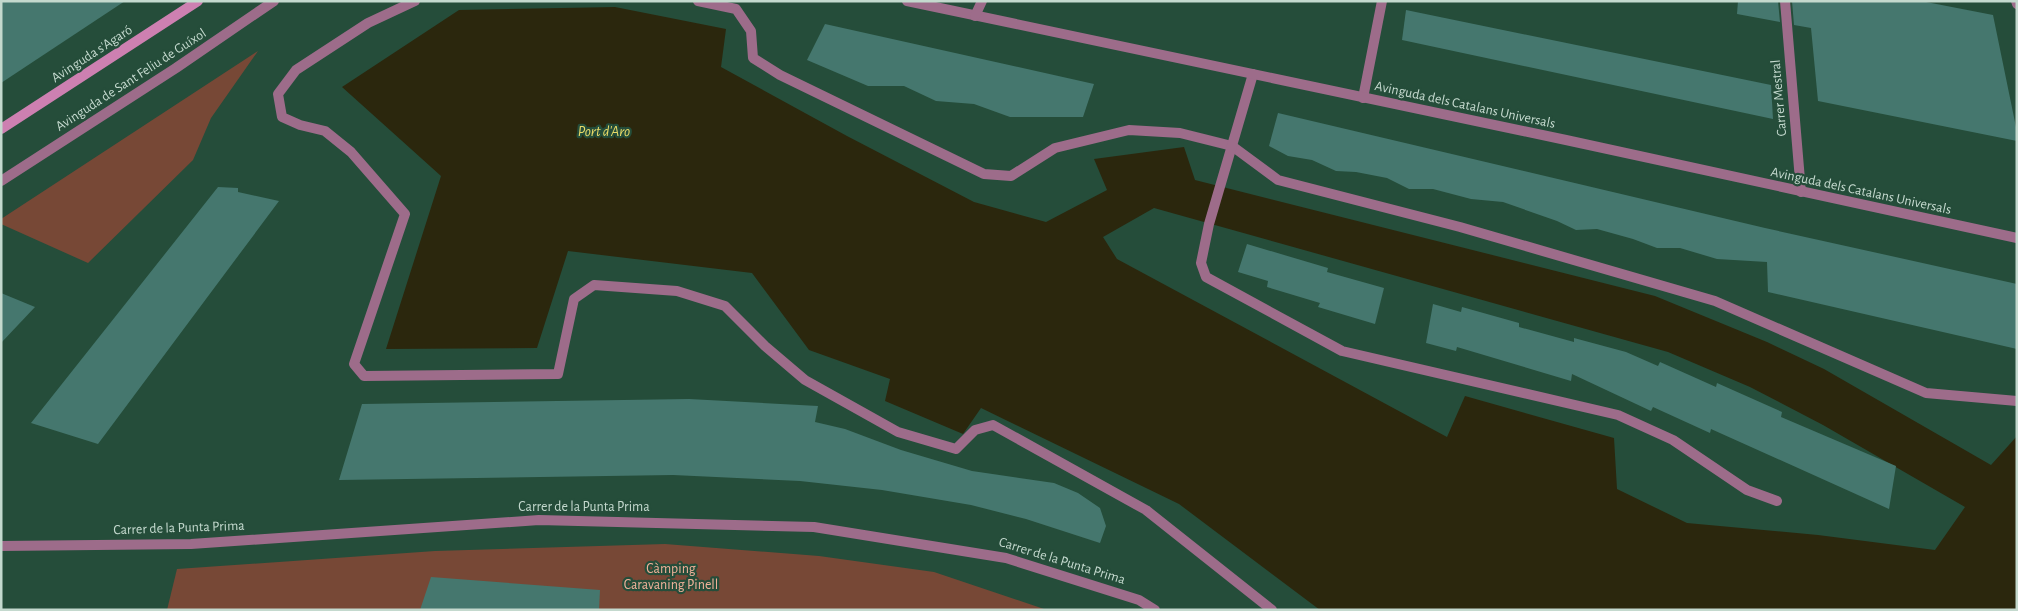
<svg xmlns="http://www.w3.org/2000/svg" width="2018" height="611" font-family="'Alegreya Sans',sans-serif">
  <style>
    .green { fill: #774836 }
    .water { fill: #2b270d; fill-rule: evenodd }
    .building { fill: #45776e }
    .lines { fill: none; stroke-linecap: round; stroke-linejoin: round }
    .service { stroke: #9d6c8a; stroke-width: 10 }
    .pedestrian { stroke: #9d6c8a; stroke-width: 10 }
    .minor { stroke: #9d6c8a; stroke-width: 10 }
    .secondary { stroke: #cd80b1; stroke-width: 10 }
    .labels { text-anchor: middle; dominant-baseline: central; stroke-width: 4.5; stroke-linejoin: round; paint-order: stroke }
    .street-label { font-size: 14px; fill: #c4d9ce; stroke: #254d3a }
    .park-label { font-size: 14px; fill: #f1b29a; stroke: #254d3a }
    .water-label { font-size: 15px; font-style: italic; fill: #e8da67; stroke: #254d3a }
  </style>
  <rect width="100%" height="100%" fill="#254d3a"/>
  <g class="green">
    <path d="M258,51l-47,67 -18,42 -105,103 -87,-39v-5z"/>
    <path d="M665,544l154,12 115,16 113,38h-880l10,-41 258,-18z"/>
  </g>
  <path class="water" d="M615,7l111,22 -5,38 126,69 127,66 72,20 61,-32 -13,-31 90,-12 11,33 460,116 112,46 57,27 167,96 26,-29v174h-697l-141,-106 -198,-96 -18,26 -78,-33 5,-22 -81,-29 -57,-77 -184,-22 -31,97 -151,1 55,-173 -99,-89 117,-77zM1154,208l514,144 82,35 73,38 142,82 -30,43 -117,-15 -131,-12 -70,-34 -3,-51 -149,-42 -18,41 -330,-178 -14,-22z"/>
  <g class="building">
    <path d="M1,1h124l-124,82z"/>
    <path d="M1738,1h40l2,21 -43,-8z"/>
    <path d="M1792,1h129l72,14 24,117v9l-199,-40 -7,-73 -17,-3z"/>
    <path d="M1406,10l365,75 2,34 -371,-79z"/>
    <path d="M825,24l269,60 -11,33h-73l-36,-13 -38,-3 -32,-15h-36l-61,-26z"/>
    <path d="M1278,113l487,115 252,56v65l-249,-57 -1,-30 -50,-3 -37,-11h-23l-24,-9 -36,-10 -21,1 -19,-9 -54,-19 -32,-3 -38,-10h-24l-22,-11 -31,-6 -20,-1 -24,-11 -24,-4 -19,-10z"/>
    <path d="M218,187l20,1v4l41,9 -181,243 -67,-21z"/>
    <path d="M1247,244l81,24 -1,4 57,16 -9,36 -57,-17 2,-4 -53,-16 1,-6 -30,-9z"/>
    <path d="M1,293l34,14 -34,36z"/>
    <path d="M1433,304l28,8 1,-5 57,16v4l55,15v-4l52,14 32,14 2,-4 56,25 1,-4 65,29 -1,5 115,49 -7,43 -178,-80 -1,4 -57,-26 -2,4 -79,-37 -1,7 -114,-34 -1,4 -30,-8z"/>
    <path d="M689,399l129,7 -3,16 30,7 56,21 71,21 82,12 24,10 22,15 6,18 -6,17 -74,-24 -55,-14 -89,-15 -82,-9 -127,-6 -334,5 23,-76z"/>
    <path d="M431,577l169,13 -1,20h-179z"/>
  </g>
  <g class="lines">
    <g class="service">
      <path d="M415,1l-47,22 -72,47 -18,24 4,23 18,8 25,6 26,21 54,62 -51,150 10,12 194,-2 16,-75 20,-14 83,6 48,15 40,40 40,34 93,52 58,17 19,-19 18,-5 153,85 126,100"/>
      <path d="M698,1l38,8 15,22 2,27 27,17 204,99 27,2 44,-28 74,-18 51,3 52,13 46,34 182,47 255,74 211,92 91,8"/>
      <path d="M1253,74l-44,150 -8,39 5,14 136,74 276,64 55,25 74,50 30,11"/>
    </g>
    <path class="pedestrian" d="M1363,98l19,-97"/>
    <g class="minor">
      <path d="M907,1l659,139 451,98"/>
      <path d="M1785,1l16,191"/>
      <path d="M2016,1l1,3"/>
      <path d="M975,16l7,-15"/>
      <path d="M1,181l175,-113 98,-67"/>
      <path d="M1,546l190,-2 348,-24 275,7 192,31 133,42 16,10"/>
    </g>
    <path class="secondary" d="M1,129l197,-128"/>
  </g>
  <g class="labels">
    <g class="street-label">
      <text transform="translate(92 54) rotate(-33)">Avinguda s'Agaró</text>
      <text transform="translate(131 80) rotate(-33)">Avinguda de Sant Feliu de Guíxol</text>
      <text transform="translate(1779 98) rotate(-95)">Carrer Mestral</text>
      <text transform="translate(1465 105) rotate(12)">Avinguda dels Catalans Universals</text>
      <text transform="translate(1861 191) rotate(12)">Avinguda dels Catalans Universals</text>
      <text x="584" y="507">Carrer de la Punta Prima</text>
      <text transform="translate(179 528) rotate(-2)">Carrer de la Punta Prima</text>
      <text transform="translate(1062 561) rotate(17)">Carrer de la Punta Prima</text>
    </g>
    <g class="park-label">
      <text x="671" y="569">Càmping<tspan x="671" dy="16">Caravaning Pinell</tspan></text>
    </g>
    <g class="water-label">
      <text x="604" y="131">Port d'Aro</text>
    </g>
  </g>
  <rect width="2018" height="611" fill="none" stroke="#c4d9ce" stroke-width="5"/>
</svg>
